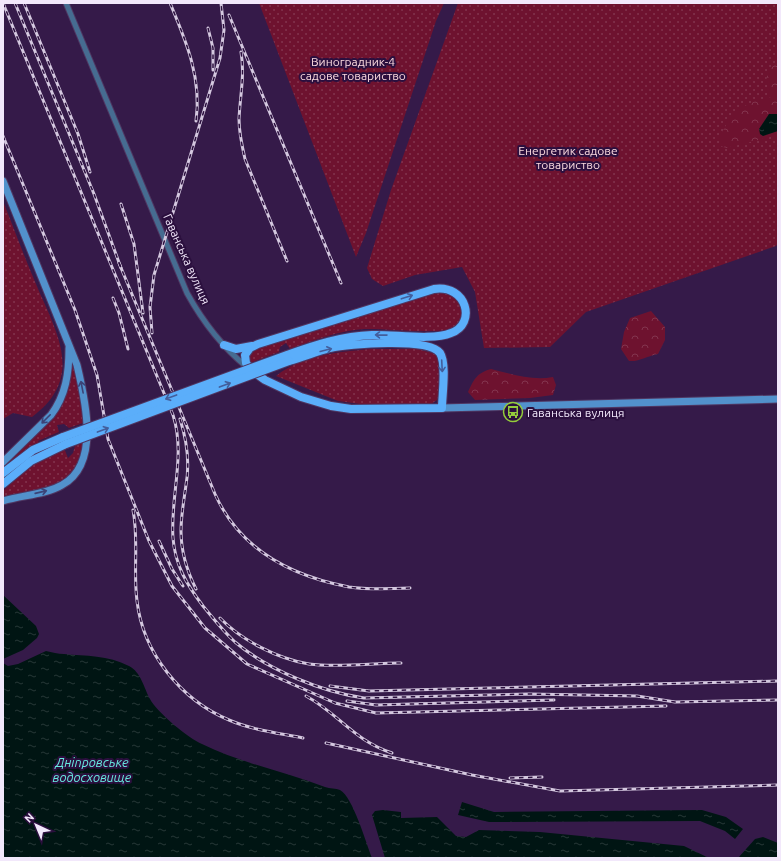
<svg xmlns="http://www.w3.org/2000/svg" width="781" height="861" font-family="Ubuntu,sans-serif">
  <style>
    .grass { fill: url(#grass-dots) }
    .forest { fill: url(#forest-crowns) }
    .water { fill: url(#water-ripples) }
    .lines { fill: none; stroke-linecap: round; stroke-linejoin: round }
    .street-casing { stroke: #4f3762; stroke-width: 7 }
    .secondary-casing { stroke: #4f3762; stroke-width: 9 }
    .primary-casing { stroke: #4f3762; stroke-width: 10 }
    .street { stroke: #466c91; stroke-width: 5 }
    .secondary { stroke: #5291cc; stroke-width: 7 }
    .primary { stroke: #5baefa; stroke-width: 8 }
    .rail-casing { stroke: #d4c8df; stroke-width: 3 }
    .rail { stroke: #2b0f3e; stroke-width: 1.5; stroke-dasharray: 4.5; stroke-linecap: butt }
    .primary-bridge-casing { stroke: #4f3762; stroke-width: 10; stroke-linecap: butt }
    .primary-bridge { stroke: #5baefa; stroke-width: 8 }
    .oneway { stroke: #435e9c }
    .oneway2 { stroke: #3b4377 }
    .labels { text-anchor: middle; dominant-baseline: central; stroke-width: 4; stroke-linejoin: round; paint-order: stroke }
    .park-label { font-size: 12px; fill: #fcdadf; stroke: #2b0f3e }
    .street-label { font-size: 12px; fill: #f2e8fb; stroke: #2b0f3e }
    .poi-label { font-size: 12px; fill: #f2e8fb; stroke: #2b0f3e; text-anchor: start }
    .water-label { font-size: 13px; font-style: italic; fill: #67e9df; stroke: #2b0f3e }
  </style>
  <defs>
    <pattern id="grass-dots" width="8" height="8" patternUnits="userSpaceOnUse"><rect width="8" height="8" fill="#6e122f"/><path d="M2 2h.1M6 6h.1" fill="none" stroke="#83344e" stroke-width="1.8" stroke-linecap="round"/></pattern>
    <pattern id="forest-crowns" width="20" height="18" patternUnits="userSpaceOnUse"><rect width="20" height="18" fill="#6e122f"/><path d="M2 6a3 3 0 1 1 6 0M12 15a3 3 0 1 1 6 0" fill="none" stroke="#83344e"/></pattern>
    <pattern id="water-ripples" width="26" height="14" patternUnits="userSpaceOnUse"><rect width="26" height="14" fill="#001513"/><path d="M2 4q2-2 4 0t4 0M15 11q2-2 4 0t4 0" fill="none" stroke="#263736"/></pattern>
  </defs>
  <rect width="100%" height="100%" fill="#351a49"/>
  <g class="grass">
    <path d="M259,3h185l-8,18 -70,212 -10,24z"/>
    <path d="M458,3h320v240l-2,3 -190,66 -36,35 -66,1 -9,-56 -13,-25 -47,8 -32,11 -11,-7 -5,-11 24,-78z"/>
    <path d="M3,201c11,28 21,55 33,83 20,48 50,93 -4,133l-19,-4 -10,6z"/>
    <path d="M446,291l13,10c3,10 5,22 -6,27 -13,7 -70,0 -89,1 -26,2 -49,11 -74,20l-4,-6 -6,4 -1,5 -29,11 -1,-8 6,-6 181,-57z"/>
    <path d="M371,349h47l17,5c7,7 6,37 2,46l-6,4 -56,2 -37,-5 -62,-25c26,-21 62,-24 95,-27z"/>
    <path d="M72,358l10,39 1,26 -14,5 -5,-4 -7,1 2,7 -21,9 1,2 -36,26c4,-14 47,-41 55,-59 7,-16 10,-36 14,-52z"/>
    <path d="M84,442c-1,6 -2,13 -4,18 -11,30 -50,31 -77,38v-7l26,-24 35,-19 4,10 5,-5 2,-7z"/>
  </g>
  <g class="forest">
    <path d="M778,58v56h-9l-7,22 16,-5v4l-52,13 -5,-2 -2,-4c8,-27 24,-40 52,-45l-5,-16 2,-8z"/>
    <path d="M651,311l14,16v13l-7,14c-11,2 -19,8 -29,7l-8,-12 3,-17 6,-14z"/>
    <path d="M491,369c21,5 41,12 62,8l3,8 -3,10 -23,3 -55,2 -7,-8c6,-13 9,-19 23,-23z"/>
  </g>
  <g class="water">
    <path d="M769,114h9v17l-15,5 -3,-2 -1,-5z"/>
    <path d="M3,595l33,31 3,8 -2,4 -14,12 -20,9z"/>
    <path d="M46,651c6,1 12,3 18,3 22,2 44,1 65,12 12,6 15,22 21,33 6,12 39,40 52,45 39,19 83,28 123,43 5,2 11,1 15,3 13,7 26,53 32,68h-369v-195l5,3 10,-2z"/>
    <path d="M462,802l32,10 208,-2 24,7 17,12 -8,10 -10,-8 -25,-10 -211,1 -31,-7z"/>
    <path d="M383,810l18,2v6l36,-1 19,19 10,1 13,-7 61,2 144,14 25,12h-324l-13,-43 3,-4z"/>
    <path d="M763,837l15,6v15h-40l17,-19z"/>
  </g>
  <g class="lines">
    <defs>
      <path id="street" d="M66,3l121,290c16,29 34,53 60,74"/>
      <g id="secondary">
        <path d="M3,181l74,184c8,34 24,99 -15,120 -17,10 -40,10 -59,16"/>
        <path d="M442,408l336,-9"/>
        <path d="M3,462l48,-47c15,-20 18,-42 18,-67"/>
      </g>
      <g id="primary">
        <path d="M224,345l12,4 16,-3"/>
        <path d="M287,355c28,-10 55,-19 85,-20 21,-1 60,6 79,-2 26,-9 16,-49 -17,-44l-176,55 -8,4 -5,7 1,8 5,7 14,10 36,17 30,9 20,3 91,-1c0,-13 5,-44 -2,-55 -12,-16 -91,-9 -110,-5 -14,4 -27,9 -41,13"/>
        <path d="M3,473l30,-23 30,-13"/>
        <path d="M3,484l28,-23 35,-17"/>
      </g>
    </defs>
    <use href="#street" class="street-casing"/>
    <use href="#secondary" class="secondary-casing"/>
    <use href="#primary" class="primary-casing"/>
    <use href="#street" class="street"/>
    <use href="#secondary" class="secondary"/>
    <use href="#primary" class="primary"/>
    <defs>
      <g id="rail">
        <path d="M3,3l170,412c13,40 -3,82 0,123 2,27 14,47 30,68 10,12 20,25 32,36 33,28 87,50 129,56l165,-4 108,2 38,6 103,-2"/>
        <path d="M15,3l79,191 27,74"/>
        <path d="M24,3l54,131 12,38"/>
        <path d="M170,3c16,38 32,75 26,118"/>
        <path d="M229,15l112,268"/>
        <path d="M208,28l5,20v22"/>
        <path d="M241,52c4,23 -1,44 -2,67 0,13 3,27 6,40l42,102"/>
        <path d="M3,136l72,174 22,65 11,64 41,102 23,45 33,42 42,36 88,39 41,10 290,-7"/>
        <path d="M121,204l13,40 9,69"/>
        <path d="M119,263l96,231c25,56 76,82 134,93 20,3 41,2 61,1"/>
        <path d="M113,298l6,15 9,36"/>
        <path d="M152,333l-2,-26 4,-32 66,-217 4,-28 -3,-27"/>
        <path d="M180,419c7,22 10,44 6,66 -2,15 -5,30 -5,46 0,20 6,40 15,58"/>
        <path d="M133,510c6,30 0,60 4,91 6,52 44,99 92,119 23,10 49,13 74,18"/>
        <path d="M159,541l13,28 11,17"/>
        <path d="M220,618c21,22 58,41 89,46 28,4 63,-1 92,-1"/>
        <path d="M330,686l39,5 409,-10"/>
        <path d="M306,696c33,18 47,44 86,57"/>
        <path d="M347,701l29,4 178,-5"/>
        <path d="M326,743l146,32 88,16 218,-6"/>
        <path d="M510,778l32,-1"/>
      </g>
    </defs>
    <use href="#rail" class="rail-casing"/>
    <use href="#rail" class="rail"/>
    <defs>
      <g id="primary-bridge">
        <path d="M63,437l224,-82"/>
        <path d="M66,444l223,-83"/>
      </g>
    </defs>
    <use href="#primary-bridge" class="primary-bridge-casing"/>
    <use href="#primary-bridge" class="primary-bridge"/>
  </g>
  <defs><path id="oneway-shaft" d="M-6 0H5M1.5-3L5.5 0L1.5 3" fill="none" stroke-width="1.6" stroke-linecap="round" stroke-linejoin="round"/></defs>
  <g class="oneway">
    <use href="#oneway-shaft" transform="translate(407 297) rotate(-18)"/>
    <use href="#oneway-shaft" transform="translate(381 335) rotate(-179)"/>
    <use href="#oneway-shaft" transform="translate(326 350) rotate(-14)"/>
    <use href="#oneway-shaft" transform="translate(442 366) rotate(87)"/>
    <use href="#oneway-shaft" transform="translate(225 385) rotate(-20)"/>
    <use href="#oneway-shaft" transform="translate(171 397) rotate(160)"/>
    <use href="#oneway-shaft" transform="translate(103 430) rotate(-20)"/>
  </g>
  <g class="oneway2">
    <use href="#oneway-shaft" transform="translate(82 387) rotate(-101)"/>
    <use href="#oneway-shaft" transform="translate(46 419) rotate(135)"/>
    <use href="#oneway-shaft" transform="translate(41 492) rotate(-13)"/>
  </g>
  <defs>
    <symbol id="bus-ring" viewBox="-11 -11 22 22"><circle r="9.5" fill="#2b0f3e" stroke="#94cc3b" stroke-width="1.5"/><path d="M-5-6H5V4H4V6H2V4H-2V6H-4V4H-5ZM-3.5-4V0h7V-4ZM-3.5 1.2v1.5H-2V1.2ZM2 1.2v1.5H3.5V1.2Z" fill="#94cc3b"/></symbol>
  </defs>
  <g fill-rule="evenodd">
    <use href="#bus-ring" x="502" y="401" width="22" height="22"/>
  </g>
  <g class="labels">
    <g class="park-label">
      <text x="353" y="61">Виноградник-4<tspan x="353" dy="14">садове товариство</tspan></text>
      <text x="568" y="150">Енергетик садове<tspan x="568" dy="14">товариство</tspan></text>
    </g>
    <g class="street-label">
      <text transform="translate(187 259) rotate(66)">Гаванська вулиця</text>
    </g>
    <g class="poi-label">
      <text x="527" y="412">Гаванська вулиця</text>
    </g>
    <g class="water-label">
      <text x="92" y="762">Дніпровське<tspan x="92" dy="15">водосховище</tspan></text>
    </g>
  </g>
  <rect width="781" height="861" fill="none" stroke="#f2e8fb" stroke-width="8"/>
  <g transform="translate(36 825) rotate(316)" stroke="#2b0f3e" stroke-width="3" paint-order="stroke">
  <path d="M0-3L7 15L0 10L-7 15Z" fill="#f2e8fb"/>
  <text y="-6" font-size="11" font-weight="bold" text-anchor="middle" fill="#f2e8fb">N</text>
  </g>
</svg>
